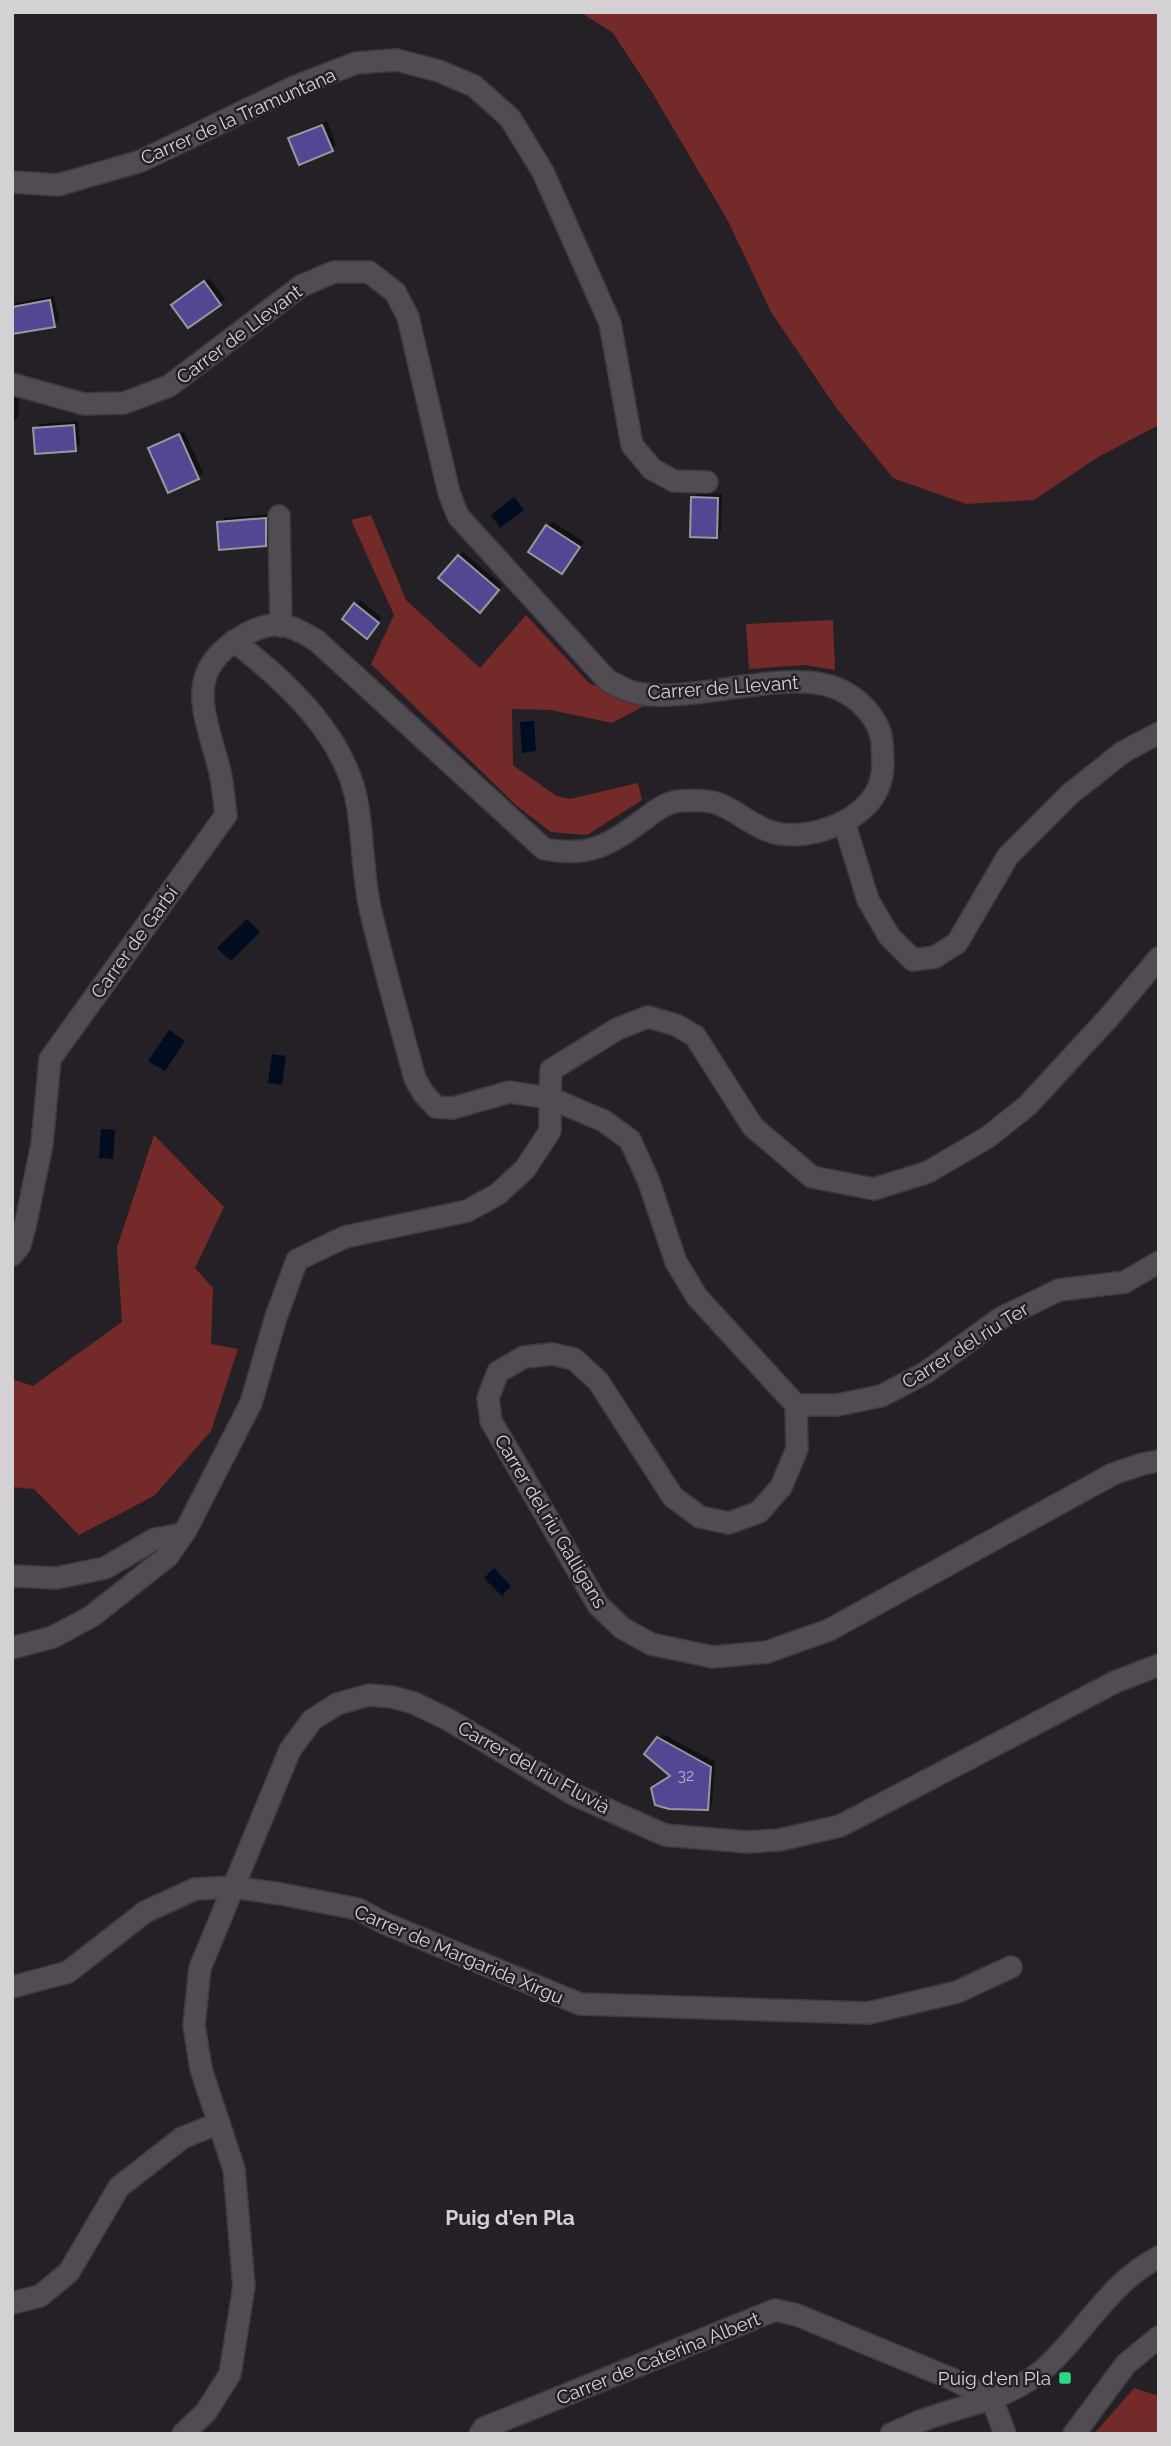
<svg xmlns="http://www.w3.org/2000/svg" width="1171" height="2446" font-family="Raleway,sans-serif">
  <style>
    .green { fill: #732a28 }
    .water { fill: #000c1f }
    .shadow { fill: #0007 }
    .building { fill: #514792; stroke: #9898a0; stroke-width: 2 }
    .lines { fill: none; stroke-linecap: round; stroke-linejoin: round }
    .minor-casing { stroke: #3e3a3f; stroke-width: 24 }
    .minor { stroke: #514c52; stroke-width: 21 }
    .poi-dot { fill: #2bd884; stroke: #252026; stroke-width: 2.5 }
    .labels { text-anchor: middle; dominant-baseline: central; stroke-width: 5; stroke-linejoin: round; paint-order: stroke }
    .number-label { font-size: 16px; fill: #b3aec4 }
    .street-label { font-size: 19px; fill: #d4d1d5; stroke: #252026 }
    .poi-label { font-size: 19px; fill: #d4d1d5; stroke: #252026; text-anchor: end }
    .neighbourhood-label { font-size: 21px; font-weight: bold; fill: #d4d1d5; stroke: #252026 }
  </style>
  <rect width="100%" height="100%" fill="#252026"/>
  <g class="green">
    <path d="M580,12h579v413l-61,32 -64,43 -68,4 -73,-26 -56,-69 -66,-97 -43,-91 -75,-127 -40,-61z"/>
    <path d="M371,515l35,85 74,68 46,-53 63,68 57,22 -34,18 -61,-13 -39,-1 1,56 43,31 14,3 68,-16 4,17 -55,35 -36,-3 -34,-26 -146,-142 23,-49 -43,-95z"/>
    <path d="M833,620l2,50 -30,-5 -56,4 -3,-45z"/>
    <path d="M154,1135l70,72 -29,61 18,20 -2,56 27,5 -27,82 -57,65 -75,39 -45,-46 -22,-2v-108l21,7 89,-64 -5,-75z"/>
    <path d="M1134,2388l25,8v38h-65z"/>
  </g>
  <g class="water">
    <path d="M514,497l10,13 -24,18 -9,-13z"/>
    <path d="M534,721l2,30 -14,2 -2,-31z"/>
    <path d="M247,919l13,13 -29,29 -14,-13z"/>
    <path d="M169,1030l16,11 -20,30 -17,-10z"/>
    <path d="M272,1054l14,2 -4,29 -14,-2z"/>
    <path d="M101,1129l14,1 -2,29 -14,-1z"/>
    <path d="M494,1568l17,18 -9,10 -18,-18z"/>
  </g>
  <g class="shadow">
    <path d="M327,121l9,24 -4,5 -42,-12 5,-4z"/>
    <path d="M209,278l16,21 -36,27 -11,-26z"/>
    <path d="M54,296l5,24 -5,5 -42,-5v-14l3,-3z"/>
    <path d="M12,392l7,2v22l-5,5h-2z"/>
    <path d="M78,421l2,24 -4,4 -41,-20 5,-5z"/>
    <path d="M184,431l19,42 -5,4 -48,-29 5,-4z"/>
    <path d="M698,493l24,1 -1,38 -5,5 -23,-39z"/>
    <path d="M270,514v26l-4,4 -47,-21 5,-5z"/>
    <path d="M552,521l32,21 -22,30 -31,-20z"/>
    <path d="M463,552l39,33 -18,21 -25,-50z"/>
    <path d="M360,600l22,18 -11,14 -15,-27z"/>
    <path d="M663,1734l52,28 -3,42 -5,4 -54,-19 19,-14 -13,-37z"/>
  </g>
  <g class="building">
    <path d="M322,125l11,26 -34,14 -11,-27z"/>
    <path d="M204,281l17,24 -33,23 -17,-23z"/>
    <path d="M50,300l5,27 -43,7v-27z"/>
    <path d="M74,425l2,26 -41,3 -2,-26z"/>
    <path d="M179,434l20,45 -31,14 -20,-45z"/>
    <path d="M691,497l27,1 -1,40 -27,-1z"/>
    <path d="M266,518v28l-47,4 -2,-28z"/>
    <path d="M546,525l34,22 -18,27 -34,-22z"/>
    <path d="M458,555l41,35 -19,23 -42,-35z"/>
    <path d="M354,603l25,20 -12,16 -25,-20z"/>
    <path d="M657,1737l54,30 -3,43 -39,-1 -14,-4 -4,-17 19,-12 -26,-22z"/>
  </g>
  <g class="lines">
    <defs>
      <g id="minor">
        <path d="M12,182l46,3 83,-24 153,-74 62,-24 41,-3 42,11 35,15 36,32 33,54 67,151 22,122 20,24 22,12 33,1"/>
        <path d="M12,384l72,20 40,-1 45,-17 132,-100 33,-14h35l26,20 13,25 41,176 9,23 150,165c7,3 16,8 24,11 59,15 163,-30 214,1 18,10 35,30 36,50 1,17 3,35 -7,51 -17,30 -71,48 -103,38 -20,-6 -37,-23 -56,-29 -10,-3 -27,-3 -37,-2 -11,1 -25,10 -33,17 -36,26 -55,40 -102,31l-227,-208c-26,-16 -40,-23 -69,-8 -69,37 -42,81 -28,139 3,14 4,29 6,43l-176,244 -8,85 -16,78 -6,23 -8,10"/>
        <path d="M279,516l2,110"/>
        <path d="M844,822l24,78 21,36 24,24 22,-3 22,-14 51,-87 62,-62 53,-42 36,-19"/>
        <path d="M1159,958l-49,58 -82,89 -40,32 -60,35 -54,17 -62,-12 -59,-50 -58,-91 -19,-11 -28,-8 -31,12 -66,41 -1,28 54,23 26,19 19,42 27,80 21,35 99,108h41l44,-9 44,-23 76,-55 58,-28 66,-8 34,-20"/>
        <path d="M796,1405l1,44 -16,38 -22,25 -30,11 -29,-6 -27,-20 -75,-116 -24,-22 -22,-5 -28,3 -26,15 -10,26 3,23 107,184 24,23 29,16 62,13 54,-5 62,-22 284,-156 29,-10 17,-3"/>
        <path d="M12,1576l44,2 49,-10 50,-29 28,-5"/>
        <path d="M12,1648l41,-11 39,-21 76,-60 18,-26 65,-127 25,-86 21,-57 48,-23 122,-26 31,-17 27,-25 25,-38v-33l-41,-6 -56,16 -17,-1 -12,-13 -9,-15c-15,-57 -32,-114 -45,-171 -7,-33 -7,-67 -12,-100 -10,-70 -71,-126 -124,-167"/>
        <path d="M12,1987l56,-15 77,-60 50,-23 37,-2 49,7 77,15 26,14 196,81 289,9 88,-21 54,-25"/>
        <path d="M12,2303l28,-7 29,-24 50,-85 63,-49 37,-15"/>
        <path d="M183,2434l23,-22 24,-38 14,-88 -10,-117 -33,-100 -7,-44 6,-57 90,-218 22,-30 25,-16 32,-9 23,2 22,6 35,17 126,75 90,40 82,7 32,-2 61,-14 275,-144 44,-17"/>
        <path d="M480,2434l4,-6 291,-118 22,5 155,64 40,20 13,35"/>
        <path d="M891,2434c12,-5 23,-11 35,-15 42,-15 83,-20 118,-50 41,-36 64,-86 115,-112"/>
        <path d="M1074,2434l52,-70 33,-27"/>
      </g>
    </defs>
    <use href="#minor" class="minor-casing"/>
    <use href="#minor" class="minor"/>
  </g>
  <rect class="poi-dot" x="1058" y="2371" width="14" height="14" rx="3.5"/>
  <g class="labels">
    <g class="number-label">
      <text x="686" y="1775">32</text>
    </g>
    <g class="street-label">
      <text transform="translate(238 116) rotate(-24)">Carrer de la Tramuntana</text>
      <text transform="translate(239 334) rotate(-37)">Carrer de Llevant</text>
      <text transform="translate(723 687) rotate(-4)">Carrer de Llevant</text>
      <text transform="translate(134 942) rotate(-54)">Carrer de Garbí</text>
      <text transform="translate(965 1345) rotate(-32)">Carrer del riu Ter</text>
      <text transform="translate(551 1521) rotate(59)">Carrer del riu Galligans</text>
      <text transform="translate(534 1767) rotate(29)">Carrer del riu Fluvià</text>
      <text transform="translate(459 1954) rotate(23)">Carrer de Margarida Xirgu</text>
      <text transform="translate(658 2358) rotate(-22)">Carrer de Caterina Albert</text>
    </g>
    <g class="poi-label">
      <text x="1051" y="2378">Puig d'en Pla</text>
    </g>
    <g class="neighbourhood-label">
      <text x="510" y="2217">Puig d'en Pla</text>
    </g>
  </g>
  <rect width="1171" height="2446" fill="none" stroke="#d4d1d5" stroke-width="28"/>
</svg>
